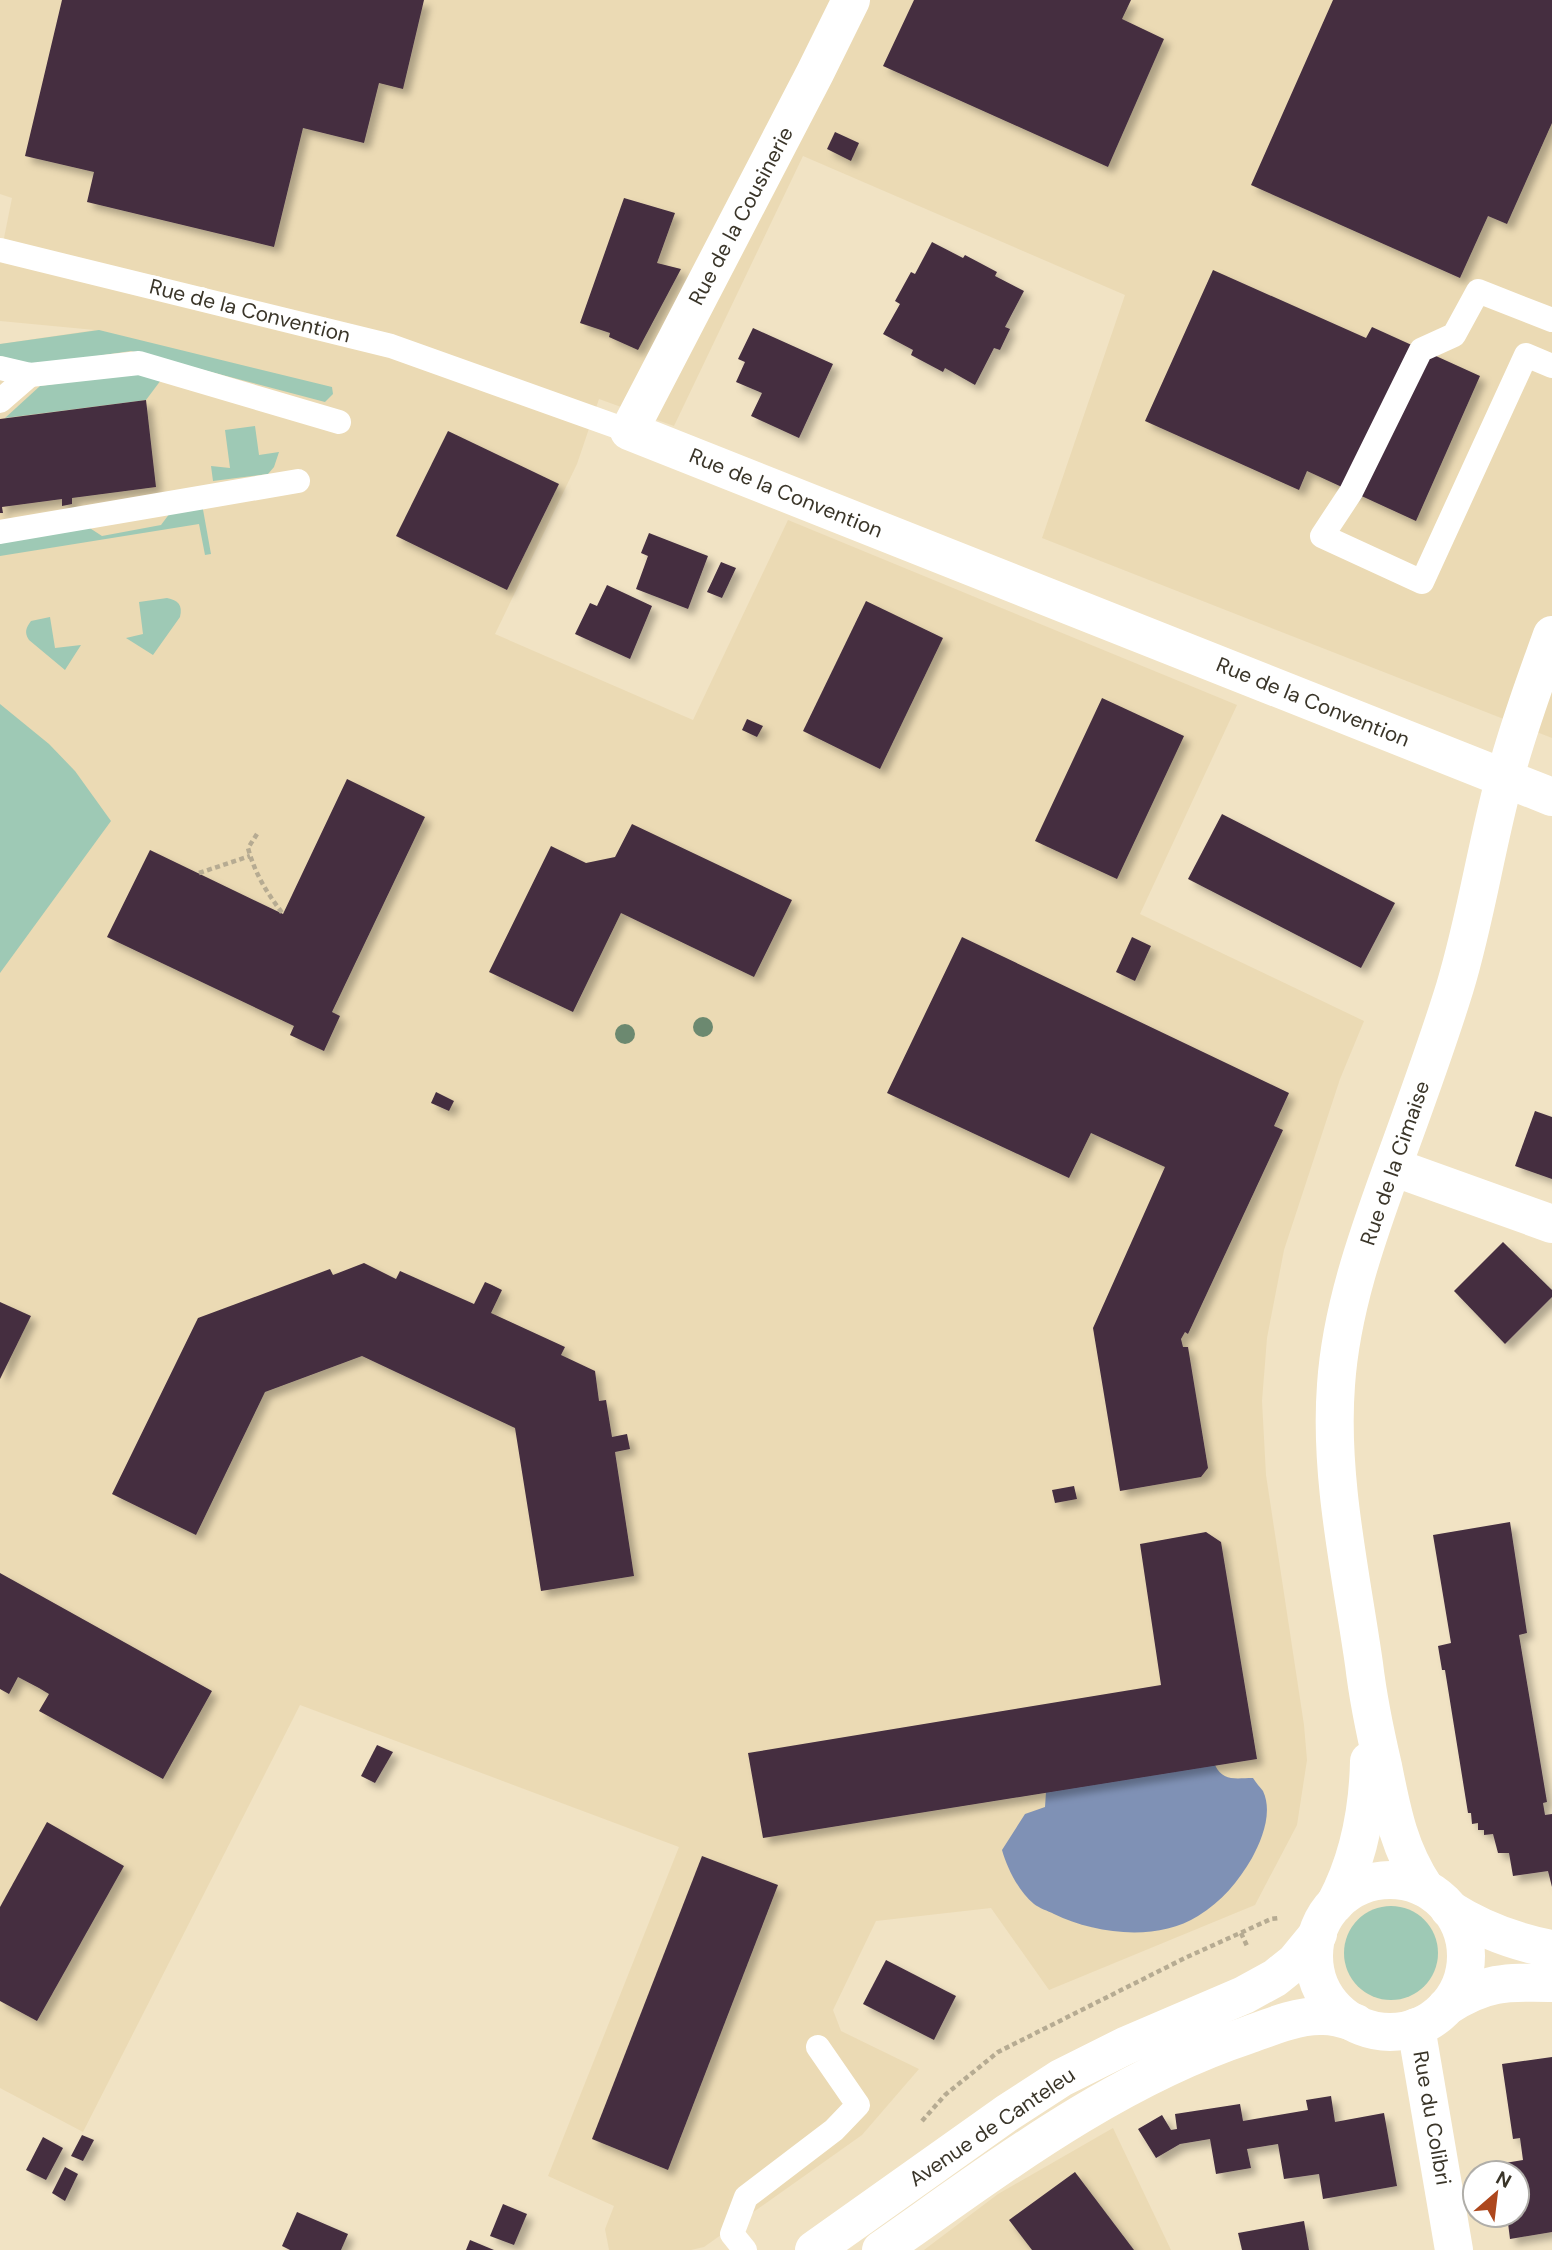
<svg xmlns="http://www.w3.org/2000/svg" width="1552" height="2250" font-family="'DM Sans',sans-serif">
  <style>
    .built { fill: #ebdab4 }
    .green { fill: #9ec9b5 }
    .water { fill: #7f91b5 }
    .building { fill: #442e40; filter: url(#shadow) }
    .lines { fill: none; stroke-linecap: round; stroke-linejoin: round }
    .path { stroke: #b6ab92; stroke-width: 4.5; stroke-dasharray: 5 3.5; stroke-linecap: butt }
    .service { stroke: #fff; stroke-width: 24 }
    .minor { stroke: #fff; stroke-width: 38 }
    .tertiary { stroke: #fff; stroke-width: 38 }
    .tree { fill: #6c8970 }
    .labels { text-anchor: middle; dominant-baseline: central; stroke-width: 7; stroke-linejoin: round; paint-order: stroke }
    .street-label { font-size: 21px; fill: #3a3529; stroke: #fff }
  </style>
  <defs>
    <filter id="shadow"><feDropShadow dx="6" dy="6" stdDeviation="3.5" flood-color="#0004"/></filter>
  </defs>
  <rect width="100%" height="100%" fill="#f1e3c4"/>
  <g class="built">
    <path d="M0,0h1552v738l-510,-200 83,-243 -322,-139 -129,270 -75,-27 -22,65 -82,170 198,86 95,-200 449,185 -97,209 224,107 -24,58 -56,171 -17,88 -5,63 4,74 38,250 3,35 -10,65 -42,80 -206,85 -58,-82 -115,13 -43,89 8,21 78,38 -57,66 -158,112 -13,3h-82l-4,-21 9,-23 -66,-30 131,-329 -379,-142 -217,427 -83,-44v-1744l95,-14 -95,-9v-63l12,-60 -12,-4z"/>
    <path d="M1113,2128l58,122h-247l74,-56z"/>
  </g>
  <g class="green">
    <path d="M99,330l233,57 1,7 -8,8 -194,-51 -95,14 -36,-9v-12z"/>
    <path d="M141,372l20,8 -15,20 -141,18 35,-32z"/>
    <path d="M255,426l4,29 20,-3 -5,15 -6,7 -55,7 -2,-15 19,2 -5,-38z"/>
    <path d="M202,504l9,50 -6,1 -6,-31 -199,32v-20l82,-13 20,13 59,-11 15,-20z"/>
    <path d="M167,598c11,2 16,7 13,19l-27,38 -27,-17 17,-4 -4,-32z"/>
    <path d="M50,617l5,31 26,-3 -16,25 -36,-30c-5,-8 -3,-12 2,-19z"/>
    <path d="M0,704l49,40 26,27 36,50 -111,152z"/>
    <circle cx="1391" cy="1953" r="47"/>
  </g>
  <path class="water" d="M1215,1765c8,17 21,13 38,13 3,5 7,9 10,13 10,21 -1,49 -11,67 -14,24 -30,43 -54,58 -41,26 -103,18 -144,-2 -6,-3 -15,-6 -20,-10 -15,-12 -27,-36 -32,-54l23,-36 20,-7 1,-15z"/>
  <g class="building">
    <path d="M62,0h362l-21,89 -24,-6 -15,60 -61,-15 -29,119 -187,-45 7,-30 -69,-16z"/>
    <path d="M914,0h217l-9,19 42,20 -56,128 -225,-101z"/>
    <path d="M1333,0h219v123l-45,101 -19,-8 -28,62 -209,-93z"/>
    <path d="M835,132l24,11 -8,18 -24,-12z"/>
    <path d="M624,198l51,15 -18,50 24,6 -43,81 -29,-13 1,-4 -30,-10z"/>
    <path d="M932,242l31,16 2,-3 32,17 -2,4 29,15 -19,36 5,2 -10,21 -6,-2 -19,37 -30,-17 -2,4 -32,-17 2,-5 -30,-16 17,-30 -5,-3 16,-29 4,2z"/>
    <path d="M1213,270l153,68 6,-11 108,49 -64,145 -109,-50 -8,19 -154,-69z"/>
    <path d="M753,328l80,36 -34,74 -48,-22 11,-23 -26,-11 9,-20 -7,-3z"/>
    <path d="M146,400l10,87 -84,11v6l-10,2v-7l-60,8 1,6h-3v-94z"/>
    <path d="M448,431l111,53 -52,106 -111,-54z"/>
    <path d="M649,533l59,23 -20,53 -52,-20 12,-33 -7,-3z"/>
    <path d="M721,562l15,6 -14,30 -15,-6z"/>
    <path d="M607,585l45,21 -22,53 -55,-25 15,-31 7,3z"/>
    <path d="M866,601l77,37 -63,131 -77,-38z"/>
    <path d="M1102,698l82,38 -67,143 -82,-38z"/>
    <path d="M747,719l16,7 -6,11 -15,-7z"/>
    <path d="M347,779l78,38 -93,195 8,4 -16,35 -34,-16 4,-9 -187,-89 43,-87 133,64z"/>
    <path d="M1222,814l173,89 -34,65 -173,-89z"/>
    <path d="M632,824l160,76 -38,77 -133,-64 -48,99 -84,-40 62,-126 35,17 29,-6z"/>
    <path d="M962,937l327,156 -15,33 9,4 -95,204 -3,-2 -4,7 2,8h5l20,121 -7,9 -81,14 -27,-163 72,-161 -74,-34 -22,45 -182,-85z"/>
    <path d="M1132,937l19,9 -16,35 -19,-9z"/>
    <path d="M436,1092l18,9 -5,10 -18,-8z"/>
    <path d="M1535,1111l17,6v62l-37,-13z"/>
    <path d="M1503,1242l49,48v7l-47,47 -51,-53z"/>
    <path d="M364,1263l32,16 4,-8 74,33 11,-22 7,3 10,5 -11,23 74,34 -4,8 34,16 4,30 7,-1 6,37 15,-3 3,15 -15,3 19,124 -93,15 -26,-163 -153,-72 -97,36 -69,143 -84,-41 86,-176 132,-49 3,6z"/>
    <path d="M0,1302l31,14 -31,63z"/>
    <path d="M1074,1486l3,13 -22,4 -3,-13z"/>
    <path d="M1510,1522l17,111 -8,2 28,167 -4,1 2,12 7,-1v73l-4,-16 -35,5 -4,-23h-11l-5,-19 -9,1v-5h-6v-7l-6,1 -1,-11h-3l-23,-143h-3l-4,-24 13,-3 -18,-108z"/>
    <path d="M1206,1532l15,10 36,217 -494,79 -15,-85 413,-68 -21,-141z"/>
    <path d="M0,1573l212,118 -49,88 -124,-68 10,-17 -10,-6 -21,-11 -9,17 -9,-5z"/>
    <path d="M377,1745l16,7 -18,31 -14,-7z"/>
    <path d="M47,1822l77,44 -87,155 -37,-20v-94z"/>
    <path d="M702,1856l76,29 -110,285 -76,-31z"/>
    <path d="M886,1960l70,36 -22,44 -71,-36z"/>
    <path d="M1552,2057v175l-42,7 -3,-24h10v-42h-17l-1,-9 24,-4 -3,-22 -7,1 -11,-75z"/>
    <path d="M1331,2096l4,26 49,-9 13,73 -74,13 -4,-25 -35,5 -6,-35 -31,5 4,19 -35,6 -6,-35 -30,5 -24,14 -18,-29 24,-14 9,15 6,-1 -2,-15 65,-10 3,17 65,-11 -2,-10z"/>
    <path d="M82,2135l12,5 -11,21 -12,-5z"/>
    <path d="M43,2137l20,11 -17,32 -20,-10z"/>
    <path d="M65,2167l13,7 -13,27 -13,-8z"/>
    <path d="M1075,2172l59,78h-102l-23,-30z"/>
    <path d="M503,2204l24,10 -13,31 -24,-9z"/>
    <path d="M297,2212l51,22 -7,16h-51l-8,-4z"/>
    <path d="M1304,2221l5,29h-67l-4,-17z"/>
    <path d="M470,2240l24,10h-28z"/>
  </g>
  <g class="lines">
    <g class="path">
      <path d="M257,834l-9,14c7,26 19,45 35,66"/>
      <path d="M199,873l51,-17"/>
      <path d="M1241,1933l7,15"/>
      <path d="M922,2121l23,-26 53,-43 187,-94 86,-39 8,-1"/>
    </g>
    <g class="service">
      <path d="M0,250l391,96 238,85"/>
      <path d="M1552,320l-74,-29 -24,44 -33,15 -70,142 -29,44 100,46 104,-227 26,11"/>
      <path d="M0,368l30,7 109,-12 200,59"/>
      <path d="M0,401l30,-26"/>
      <path d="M0,532l298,-51"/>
      <path d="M745,2250l-13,-16 14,-37 88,-67 24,-25 -40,-58"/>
    </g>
    <g class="minor">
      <path d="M851,0l-36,73 -186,358 923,366"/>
      <path d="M1393,1167l159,57"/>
      <path d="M1416,2027l38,223"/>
    </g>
    <g class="tertiary">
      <circle cx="1390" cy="1956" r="76"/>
      <path d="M1425,1888c-26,-39 -33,-77 -42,-122 -8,-34 -15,-68 -19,-102 -13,-91 -35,-187 -28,-279 5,-74 30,-145 55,-214 22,-61 45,-122 64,-184 21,-69 31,-141 50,-210 13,-48 30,-95 47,-142"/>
      <path d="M1335,1904c24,-45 33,-92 34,-143"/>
      <path d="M1449,1909c33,21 65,33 103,40"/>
      <path d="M1446,2007c39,-26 61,-25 106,-24"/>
      <path d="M814,2250l193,-137 54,-35 64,-32 119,-51 31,-17 20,-16 23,-28"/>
      <path d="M881,2250c116,-81 231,-170 367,-215 22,-8 48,-19 72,-19 13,-1 24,3 36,7"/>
    </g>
  </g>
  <g class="tree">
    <circle cx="703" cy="1027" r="10"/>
    <circle cx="625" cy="1034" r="10"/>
  </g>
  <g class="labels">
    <g class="street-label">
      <text transform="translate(741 216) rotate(-62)">Rue de la Cousinerie</text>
      <text transform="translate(250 311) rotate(14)">Rue de la Convention</text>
      <text transform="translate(786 493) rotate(22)">Rue de la Convention</text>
      <text transform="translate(1313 702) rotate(22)">Rue de la Convention</text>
      <text transform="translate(1395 1163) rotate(-71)">Rue de la Cimaise</text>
      <text transform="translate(1432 2118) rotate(80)">Rue du Colibri</text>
      <text transform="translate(992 2127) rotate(-34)">Avenue de Canteleu</text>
    </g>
  </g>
  <g transform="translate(1496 2194) rotate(28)"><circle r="33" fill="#ffffff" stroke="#b0aea9" stroke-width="2"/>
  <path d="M0-5L12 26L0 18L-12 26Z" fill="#ad471d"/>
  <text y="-10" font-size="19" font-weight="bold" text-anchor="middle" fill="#3a3529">N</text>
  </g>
</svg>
